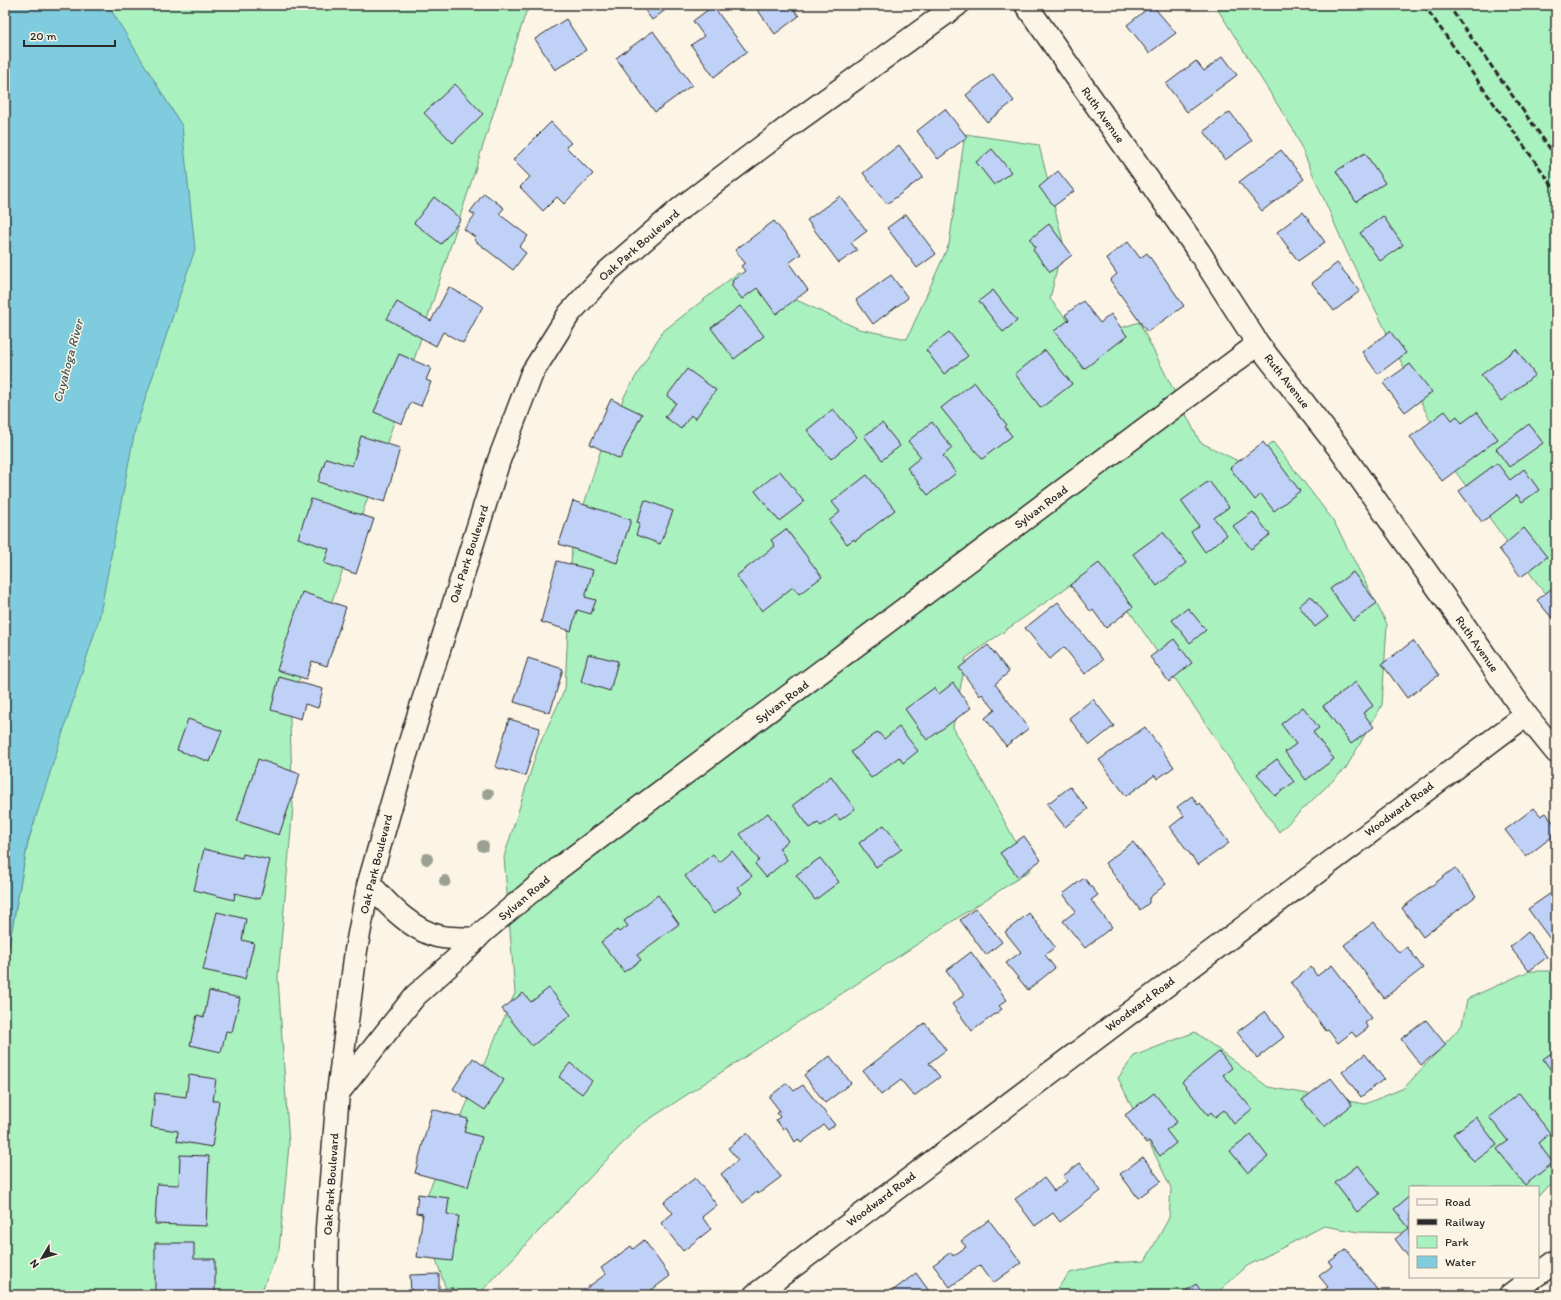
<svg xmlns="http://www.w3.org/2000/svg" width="1561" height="1300" font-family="Itim,sans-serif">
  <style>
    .green { fill: #a9f1bf; stroke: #6a8e75 }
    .water { fill: #7eccdd; stroke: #5d8c96 }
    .building { fill: #c0d1f7; stroke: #2b2b2b }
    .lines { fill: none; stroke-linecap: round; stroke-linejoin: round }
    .minor-casing { stroke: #2b2b2b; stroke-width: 25 }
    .minor { stroke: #fcf5e5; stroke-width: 22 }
    .rail { stroke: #2b2b2b; stroke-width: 3; stroke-dasharray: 6 3; stroke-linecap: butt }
    .tree { fill: #9aa193 }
    .labels { text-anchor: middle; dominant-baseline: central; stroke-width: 3; stroke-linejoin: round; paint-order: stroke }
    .street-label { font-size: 12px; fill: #2b2b2b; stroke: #fcf5e5 }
    .water-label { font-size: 13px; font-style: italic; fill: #445b60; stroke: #fcf5e5 }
  </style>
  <rect width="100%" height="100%" fill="#fcf5e5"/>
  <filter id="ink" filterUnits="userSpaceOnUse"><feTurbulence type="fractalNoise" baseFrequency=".025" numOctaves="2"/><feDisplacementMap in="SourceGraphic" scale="8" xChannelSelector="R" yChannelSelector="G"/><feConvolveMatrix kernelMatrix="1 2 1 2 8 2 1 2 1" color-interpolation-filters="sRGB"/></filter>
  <g filter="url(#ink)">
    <g class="green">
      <path d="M5,5h531l-10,7 -132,410 -81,234 -24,40 4,111 -15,170 11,168 -10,105 -19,45h-255v-328l23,-125 7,-23 -30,-38z"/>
      <path d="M1215,5h341v604l-101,-138 -108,-219 -53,-121z"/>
      <path d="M965,134l74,11 24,97 -13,57 34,41 55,-18 61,120 42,21 31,-21 60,78 54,104 -5,81 -36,63 -67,64 -149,-220 -61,-26 -103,72 -13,69 78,143 -392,256 -161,169h-30l-28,-84 95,-218 -11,-136 34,-109 27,-59 7,-145 30,-98 23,-51 37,-63 76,-59 121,56 48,10 42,-95z"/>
      <path d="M1529,971h27v211l-18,13v-8h-128v46l-51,-1 -35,-6 -77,40 -32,29h-164l19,-22 39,-10 36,-2 24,-43 2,-30 -53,-110 16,-22 61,-24 73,55 97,17 39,-16 58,-63 5,-26z"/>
    </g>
    <path class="water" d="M5,5h103l74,121 13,123 -60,181 -36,189 -71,223 -23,125z"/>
    <g class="building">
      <path d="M641,5h31l-20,15z"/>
      <path d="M754,5h40l-2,2 7,9 -24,18z"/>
      <path d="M1152,5l24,28 -27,20 -22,-28z"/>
      <path d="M713,6l34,46 -33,25 -23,-32 13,-9 -11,-15z"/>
      <path d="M566,19l20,31 -31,20 -20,-31z"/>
      <path d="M653,31l39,54 -37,27 -39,-54z"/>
      <path d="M1223,56l14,19 -50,37 -21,-28 30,-23 8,10z"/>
      <path d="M993,74l21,27 -27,21 -21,-27z"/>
      <path d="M455,84l28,30 -30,29 -29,-30z"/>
      <path d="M945,109l22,28 -29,22 -21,-28z"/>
      <path d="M1230,112l22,29 -27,19 -21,-29z"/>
      <path d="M551,122l20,21 -5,4 27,27 -29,30 -7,-7 -14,14 -23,-24 10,-10 -17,-17z"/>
      <path d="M899,145l24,32 -36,27 -24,-31z"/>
      <path d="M992,149l19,23 -17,13 -18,-23z"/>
      <path d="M1281,150l23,29 -42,32 -23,-29z"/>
      <path d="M1365,153l20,30 -29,19 -20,-31z"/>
      <path d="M1058,171l16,20 -20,15 -15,-19z"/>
      <path d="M484,193l20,15 -5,6 29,22 -9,11 7,6 -13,17 -39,-30 2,-2 -12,-9 11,-14 -5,-3z"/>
      <path d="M840,196l27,35 -16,12 6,7 -18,13 -32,-43z"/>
      <path d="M434,197l27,22 -20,25 -27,-21z"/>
      <path d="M1303,212l22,30 -27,19 -21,-29z"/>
      <path d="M906,214l30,40 -19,14 -30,-40z"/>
      <path d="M1383,216l20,29 -23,16 -20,-28z"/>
      <path d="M774,221l27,33 -12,9 19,27 -32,24 -19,-26 -15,11 -11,-14 2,-2 -1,-2 13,-10 -4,-5 4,-3 -10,-13z"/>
      <path d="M1049,224l23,31 -22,17 -17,-22 2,-3 -5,-8z"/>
      <path d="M1128,242l12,16 7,-5 37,53 -37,26 -37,-52 7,-6 -11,-16z"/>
      <path d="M1337,263l23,28 -26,20 -22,-28z"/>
      <path d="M891,275l17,23 -35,26 -17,-24z"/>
      <path d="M449,287l34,19 -20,37 -20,-11 -7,14 -49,-27 10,-17 34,19z"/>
      <path d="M993,290l24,31 -14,11 -24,-31z"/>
      <path d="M1083,301l17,22 11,-9 16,22 -43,33 -30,-38 15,-11 -4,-5z"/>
      <path d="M740,306l24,30 -30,23 -23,-31z"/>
      <path d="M1390,331l16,22 -28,21 -16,-22z"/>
      <path d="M949,332l19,24 -24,18 -18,-24z"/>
      <path d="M1516,349l19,26 -34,26 -20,-26z"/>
      <path d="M1045,350l27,34 -31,24 -26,-34z"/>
      <path d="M399,354l32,14 -5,12 5,2 -10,24 -10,-4 -9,22 -28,-12z"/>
      <path d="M1410,364l22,28 -27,20 -22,-29z"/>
      <path d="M687,369l29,21 -21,29 -4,-4 -10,14 -16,-12 11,-14 -9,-7z"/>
      <path d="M974,382l33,43 -2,2 7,9 -30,23 -41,-51z"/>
      <path d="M611,399l31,15 -22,45 -30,-15z"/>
      <path d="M833,409l24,28 -26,22 -24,-29z"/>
      <path d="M1445,411l7,9 5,-4 5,7 15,-11 21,27 -56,42 -32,-44z"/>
      <path d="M932,422l20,26 -9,8 13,17 -28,22 -21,-27 14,-11 -13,-16z"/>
      <path d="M882,423l18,23 -18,14 -18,-24z"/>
      <path d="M1529,424l14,19 -34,24 -13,-18z"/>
      <path d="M361,436l39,12 -15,54 -67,-20 8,-24 26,8z"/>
      <path d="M1263,442l37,49 -26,20 -13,-17 -6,6 -25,-32z"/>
      <path d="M1497,463l13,17 14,-11 15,21 -17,12 -5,-7 -35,27 -23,-31z"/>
      <path d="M780,471l24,31 -25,19 -24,-30z"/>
      <path d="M867,475l28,35 -40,31 -1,-2 -7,5 -18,-23 11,-9 -8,-10z"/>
      <path d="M1209,481l20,26 -15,11 13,17 -22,17 -14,-20 8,-6 -18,-25z"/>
      <path d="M311,499l63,20 -18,55 -32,-11 5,-14 -31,-11z"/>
      <path d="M645,500l28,11 -13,33 -24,-9 4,-12 -3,-1z"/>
      <path d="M573,501l58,19 -14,43 -58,-19z"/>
      <path d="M1253,512l17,23 -19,14 -18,-23z"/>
      <path d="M1524,528l23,29 -26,20 -22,-28z"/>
      <path d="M786,529l36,48 -23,17 -6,-7 -31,24 -26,-35 39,-30 -4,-6z"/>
      <path d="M1163,532l23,31 -29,23 -24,-32z"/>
      <path d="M557,561l36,9 -8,27 11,3 -5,14 -14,-4 -6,21 -30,-9z"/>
      <path d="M1099,563l34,44 -27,21 -13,-18 -2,2 -21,-27z"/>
      <path d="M1353,572l24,31 -24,18 -23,-32z"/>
      <path d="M1556,585v38l-19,-23z"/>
      <path d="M302,592l44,15 -19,59 -15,-5 -6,18 -29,-9z"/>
      <path d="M1311,596l17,21 -13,10 -16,-21z"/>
      <path d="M1058,602l45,58 -18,14 -21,-27 -14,12 -25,-31z"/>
      <path d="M1188,608l18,22 -16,13 -18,-23z"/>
      <path d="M1174,639l18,24 -23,19 -19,-25z"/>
      <path d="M1413,641l26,34 -32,23 -25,-34z"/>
      <path d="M988,645l21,27 -14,12 34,44 -23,18 -21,-28 10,-8 -13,-16 -2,2 -21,-28z"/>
      <path d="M588,654l30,7 -8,30 -29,-9z"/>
      <path d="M528,658l35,11 -13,44 -36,-11z"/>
      <path d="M279,677l44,12 -5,19 -13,-4 -4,15 -30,-9z"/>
      <path d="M1356,682l17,24 -10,7 11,14 -23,17 -28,-38z"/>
      <path d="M953,683l18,25 -44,32 -22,-31 29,-21 5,6z"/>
      <path d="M1093,699l21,27 -24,19 -21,-27z"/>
      <path d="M1303,707l16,21 -6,4 21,27 -28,21 -21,-28 11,-8 -15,-20z"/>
      <path d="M188,719l34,12 -12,31 -33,-12z"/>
      <path d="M509,719l31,9 -15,48 -30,-9z"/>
      <path d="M899,727l19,24 -15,12 -4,-6 -28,21 -20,-26 27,-20 6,7z"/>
      <path d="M1145,727l29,40 -17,12 -2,-4 -29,21 -27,-36z"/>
      <path d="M258,759l42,15 -21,61 -42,-14z"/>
      <path d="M1277,759l17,23 -19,14 -18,-22z"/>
      <path d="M831,776l24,33 -15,11 -4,-5 -15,11 -3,-3 -8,5 -17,-23z"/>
      <path d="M1070,787l18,22 -23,18 -18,-23z"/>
      <path d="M1192,796l6,9 2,-2 29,40 -31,22 -28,-38 14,-11 -7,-9z"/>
      <path d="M1534,808l7,8 5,-3 10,13v5l-4,3 1,2 -27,21 -21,-27z"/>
      <path d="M768,813l20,28 -9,7 8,12 -21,17 -11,-13 4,-4 -19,-26z"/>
      <path d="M884,825l18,24 -26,18 -17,-24z"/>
      <path d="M1024,836l17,24 -23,17 -18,-24z"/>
      <path d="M1133,842l33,42 -17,14v5l-9,7 -35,-47z"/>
      <path d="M204,849l38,9 1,-4 27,6 -10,39 -25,-6 -1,7 -40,-10z"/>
      <path d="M732,851l20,25 -14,11 4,6 -28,21 -29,-38 28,-22 6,8z"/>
      <path d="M820,858l19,24 -24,18 -19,-25z"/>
      <path d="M1455,868l21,28 -53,41 -21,-29z"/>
      <path d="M1084,878l14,17 -7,5 21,27 -27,21 -22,-27 13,-10 -13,-17z"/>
      <path d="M1554,891l2,2v42l-6,4 -22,-30z"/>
      <path d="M658,895l21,29 -42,31 4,5 -17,12 -23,-30 16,-12 2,2 9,-6 -4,-5z"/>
      <path d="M976,908l26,34 -16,13 -26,-35z"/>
      <path d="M217,912l29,7 -4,21 12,3 -9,36 -42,-9z"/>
      <path d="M1029,913l26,34 -10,8 10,13 -27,22 -22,-27 15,-11 -16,-20z"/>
      <path d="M1374,922l25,31 8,-6 16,21 -39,30 -40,-53z"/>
      <path d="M1528,932l19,25 -18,14 -19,-24z"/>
      <path d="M971,952l36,48 -8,6 3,3 -30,22 -20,-27 12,-9 -18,-24z"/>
      <path d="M1332,965l40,53 -7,5 3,5 -12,9 -4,-5 -14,11 -10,-13 -2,1 -35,-48 20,-16 6,9z"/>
      <path d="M549,988l22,27 -39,31 -30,-37 21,-16 8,9z"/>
      <path d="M209,991l31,7 -8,34 -6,-1 -5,21 -31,-7 7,-30 7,2z"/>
      <path d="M1265,1011l19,26 -27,21 -20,-26z"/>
      <path d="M1426,1020l20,25 -25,20 -20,-26z"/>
      <path d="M925,1023l21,27 -17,13 11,14 -26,19 -13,-16 -20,15 -18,-24z"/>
      <path d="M1556,1050v27l-13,-18z"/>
      <path d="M1219,1052l13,16 -9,7 29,34 -18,15 -10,-14 -9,7 -4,-5 -3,3 -26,-33z"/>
      <path d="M1365,1054l19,25 -23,18 -19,-25z"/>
      <path d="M830,1056l21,27 -26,20 -21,-28z"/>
      <path d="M473,1058l31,22 -19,30 -32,-21z"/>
      <path d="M570,1063l22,18 -10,13 -23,-17z"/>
      <path d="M189,1075l27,4 -3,22h6l-7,46 -35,-6 1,-10 -27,-4 4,-34 31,4z"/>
      <path d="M1331,1078l21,27 -28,22 -22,-27z"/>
      <path d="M787,1083l7,8 9,-6 32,40 -7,5 -4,-5 -23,18 -3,-4 -3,3 -9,-15 -3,2 -7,-9 4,-3 -3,-4 3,-2 -11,-14z"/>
      <path d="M1154,1093l23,29 -11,8 10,13 -16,13 -11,-15 -3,2 -21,-28z"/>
      <path d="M1519,1093l31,40 -12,10 15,20 -28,22 -28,-36 11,-8 -19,-24z"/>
      <path d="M432,1109l36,10 -4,13 18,5 -14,50 -53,-14z"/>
      <path d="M1476,1117l21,28 -23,17 -21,-28z"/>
      <path d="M747,1133l34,44 -23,17 -1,-2 -14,11 -22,-29 17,-14 -10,-12z"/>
      <path d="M1251,1135l17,22 -20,16 -18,-22z"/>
      <path d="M180,1155l29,1 -3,70 -51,-2 2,-40 22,1z"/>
      <path d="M1143,1157l18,24 -23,17 -18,-24z"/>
      <path d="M1080,1163l21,28 -41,31 -7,-9 -18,13 -20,-27 29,-21 10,13 13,-10 -4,-5z"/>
      <path d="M1358,1165l22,29 -23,18 -22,-29z"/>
      <path d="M695,1178l22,27 -15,12 9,12 -28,22 -22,-28 12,-10 -9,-11z"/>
      <path d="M418,1194l31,4 -2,16 12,2 -7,45 -35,-4 6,-43 -7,-1z"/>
      <path d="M1410,1196v63l-15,-20 14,-11 -15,-19z"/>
      <path d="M989,1220l32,43 -28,20 -13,-18 -30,22 -17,-22 18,-13 2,4 13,-9 -5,-6z"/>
      <path d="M644,1240l26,36 -25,19h-57l-4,-5 22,-16 -5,-6 30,-22 2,3z"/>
      <path d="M155,1243h39v16h21v36h-60z"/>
      <path d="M1346,1249l35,46h-64l11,-8 -9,-11 13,-10 -3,-4z"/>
      <path d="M916,1273l16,22h-45z"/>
      <path d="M439,1274v15l14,-1 1,7h-43l-1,-20z"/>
      <path d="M1196,1284l8,11h-24z"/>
    </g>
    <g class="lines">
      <defs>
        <g id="minor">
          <path d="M1026,5l173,247 59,92 80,103 126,178 62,90 30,37"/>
          <path d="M369,883c18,21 44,49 73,54 11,2 23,1 34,2"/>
          <path d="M338,1093l77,-97 39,-35 30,-30 75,-63 699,-524"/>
          <path d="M1538,1274l18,-13"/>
          <path d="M326,1295l1,-67 11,-135 18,-143 12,-64 36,-125 95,-301 33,-87 37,-59 39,-43 73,-63 106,-80 170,-123"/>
          <path d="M755,1295l771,-580"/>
          <path d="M1510,1295l24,-18"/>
        </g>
      </defs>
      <use href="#minor" class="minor-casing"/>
      <use href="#minor" class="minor"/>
      <g class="rail">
        <path d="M1424,5l132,186"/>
        <path d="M1448,5l108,152"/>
      </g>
    </g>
    <g class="tree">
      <circle cx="488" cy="794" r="6"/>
      <circle cx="483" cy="846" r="6"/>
      <circle cx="427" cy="859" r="6"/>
      <circle cx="445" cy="881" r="6"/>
    </g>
  </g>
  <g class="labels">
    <g class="street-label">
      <text transform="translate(1103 115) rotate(55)">Ruth Avenue</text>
      <text transform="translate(639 245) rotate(-41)">Oak Park Boulevard</text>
      <text transform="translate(1287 381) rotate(52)">Ruth Avenue</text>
      <text transform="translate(1041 507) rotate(-37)">Sylvan Road</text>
      <text transform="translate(469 554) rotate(-72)">Oak Park Boulevard</text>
      <text transform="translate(1477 644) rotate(55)">Ruth Avenue</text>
      <text transform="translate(782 702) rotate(-37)">Sylvan Road</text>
      <text transform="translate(1399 809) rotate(-37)">Woodward Road</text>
      <text transform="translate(376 864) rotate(-76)">Oak Park Boulevard</text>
      <text transform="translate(524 898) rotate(-40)">Sylvan Road</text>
      <text transform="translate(1140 1004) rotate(-37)">Woodward Road</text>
      <text transform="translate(331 1184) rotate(-86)">Oak Park Boulevard</text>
      <text transform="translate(881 1199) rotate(-37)">Woodward Road</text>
    </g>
    <g class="water-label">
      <text transform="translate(68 361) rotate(-75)">Cuyahoga River</text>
    </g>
  </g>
  <rect width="1561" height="1300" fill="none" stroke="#fcf5e5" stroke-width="20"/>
  <rect x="10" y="10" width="1541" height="1280" fill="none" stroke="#2b2b2b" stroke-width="1.5" filter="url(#ink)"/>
  <rect x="1409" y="1186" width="130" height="92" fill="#fcf5e5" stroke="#a8a49b"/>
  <rect x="1417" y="1199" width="20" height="6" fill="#fcf5e5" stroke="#a8a49b"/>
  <text x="1445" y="1206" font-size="12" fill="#2b2b2b">Road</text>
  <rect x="1417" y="1219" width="20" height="6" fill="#2b2b2b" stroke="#a8a49b"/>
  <text x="1445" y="1226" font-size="12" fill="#2b2b2b">Railway</text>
  <rect x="1417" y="1236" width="20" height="12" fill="#a9f1bf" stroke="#a8a49b"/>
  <text x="1445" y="1246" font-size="12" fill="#2b2b2b">Park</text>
  <rect x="1417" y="1256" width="20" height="12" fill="#7eccdd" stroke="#a8a49b"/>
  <text x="1445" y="1266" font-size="12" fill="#2b2b2b">Water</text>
  <g transform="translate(42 1258) rotate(232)" stroke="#fcf5e5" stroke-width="3" paint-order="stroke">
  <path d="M0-3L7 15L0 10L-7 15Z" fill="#2b2b2b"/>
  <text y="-6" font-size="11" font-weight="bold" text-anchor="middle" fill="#2b2b2b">N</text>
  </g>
  <path d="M24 40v6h91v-6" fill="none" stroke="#2b2b2b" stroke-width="2"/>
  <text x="30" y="40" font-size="12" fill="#2b2b2b" stroke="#fcf5e5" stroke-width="3" paint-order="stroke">20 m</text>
</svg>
